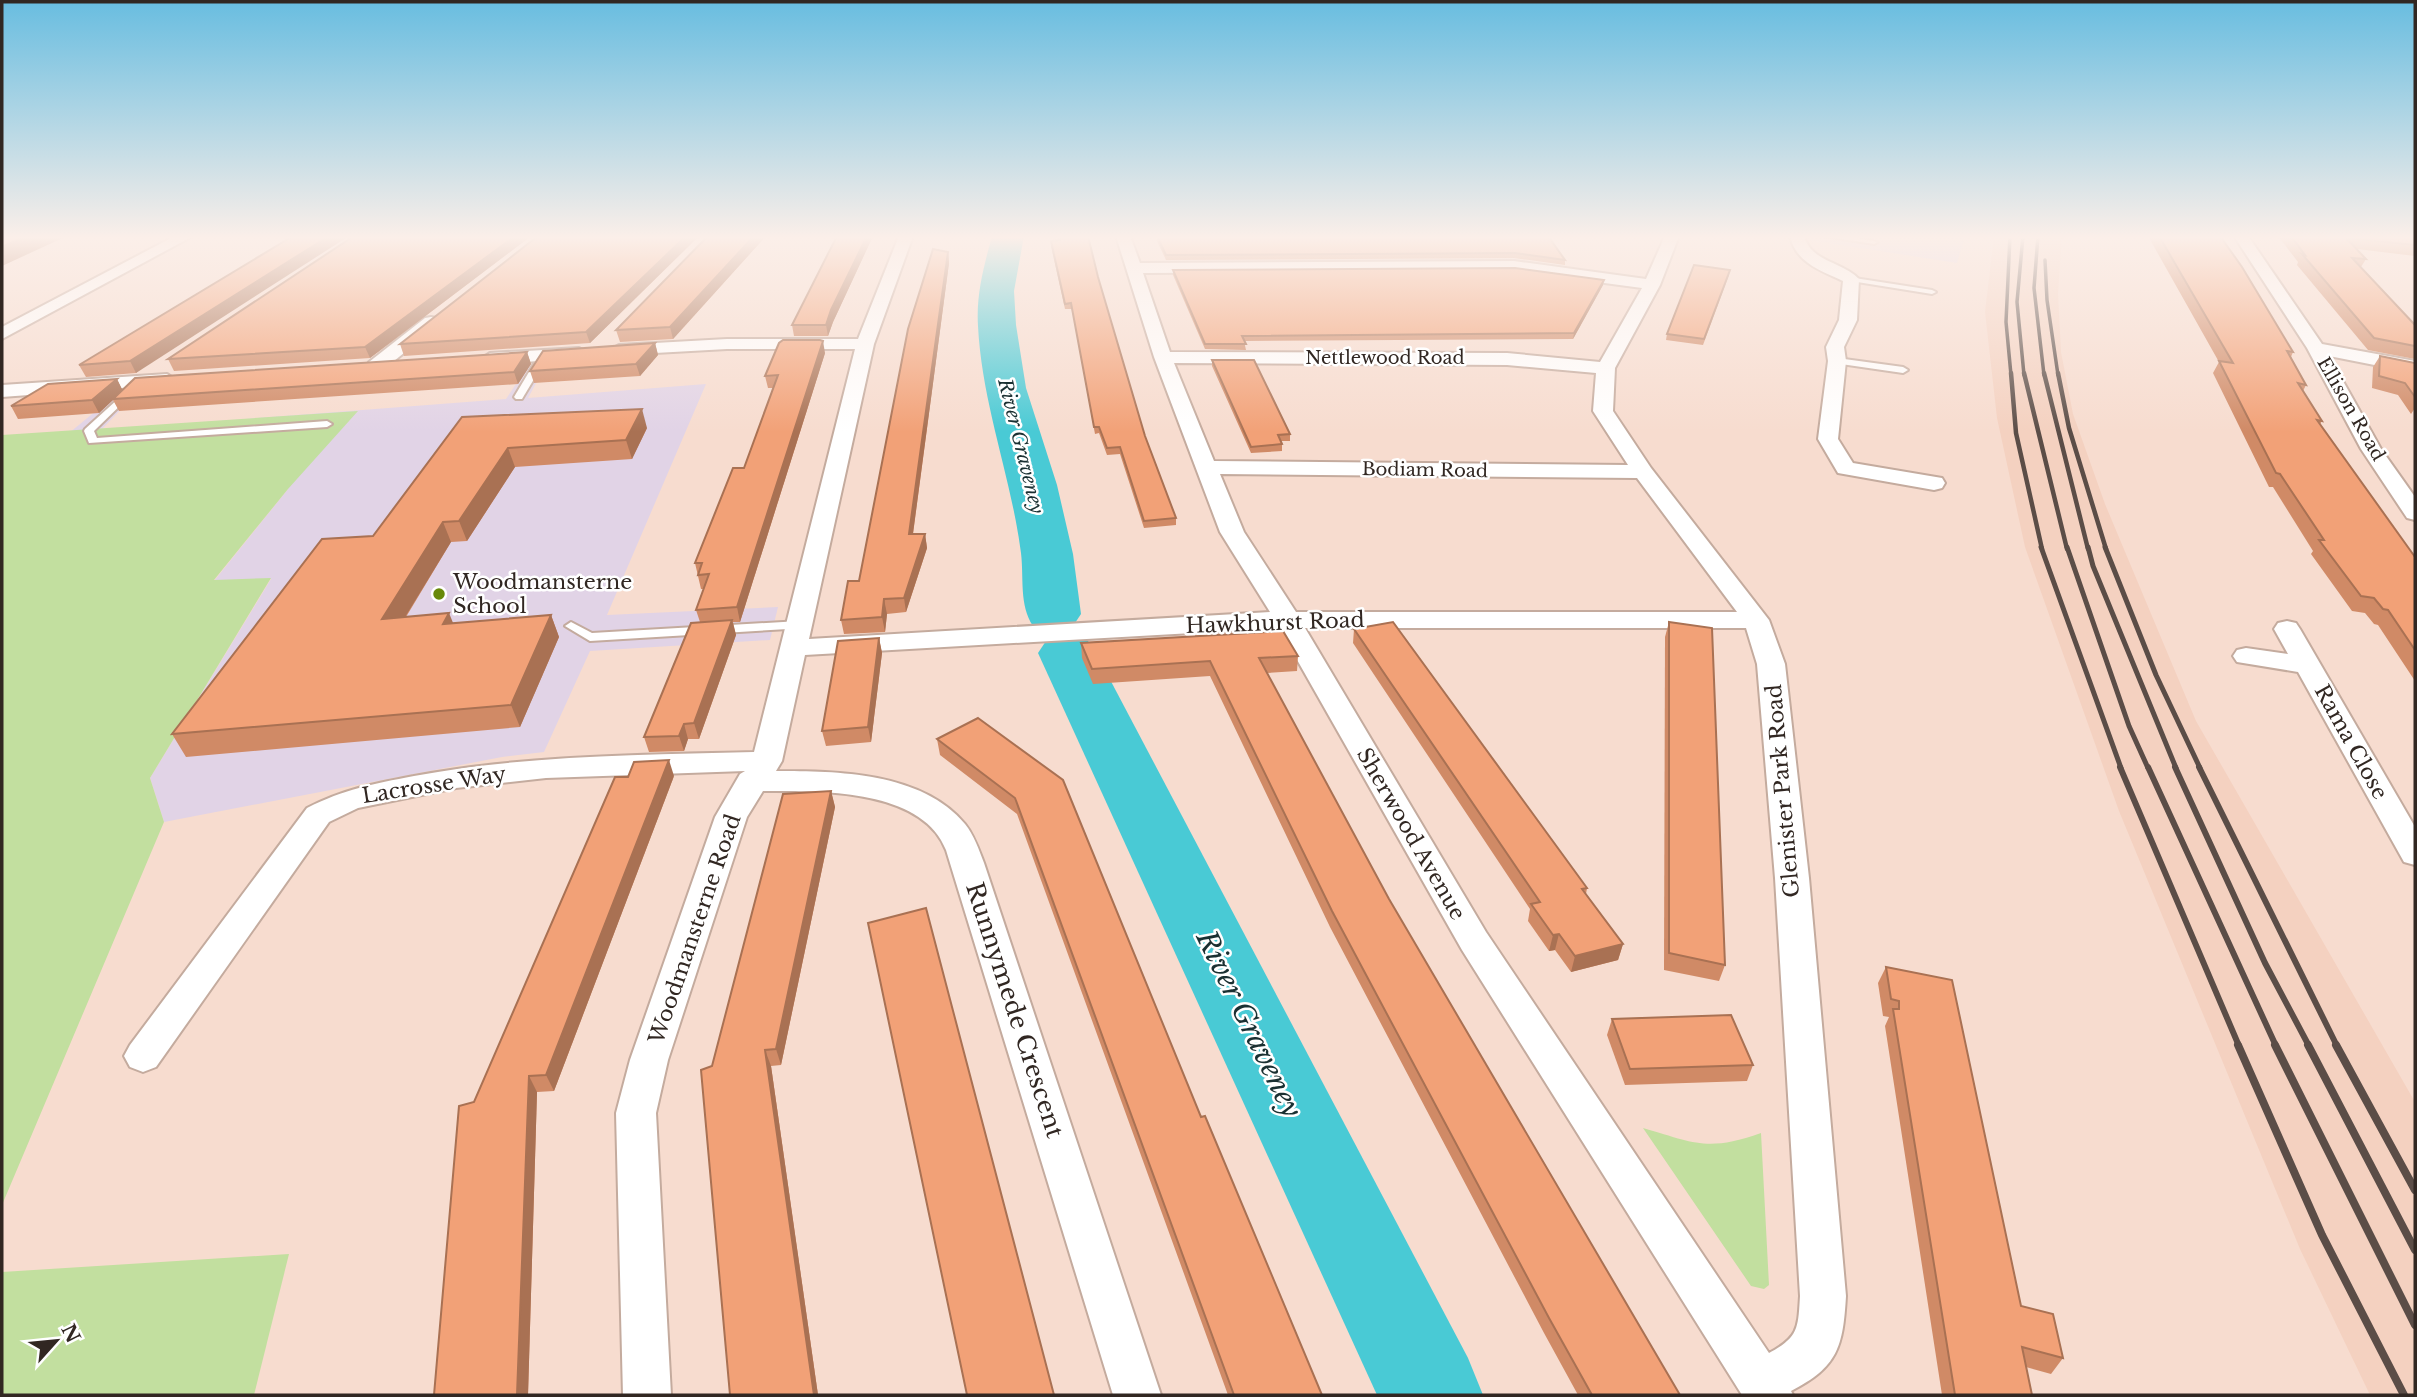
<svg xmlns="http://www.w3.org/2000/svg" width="2417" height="1397" font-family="'Libre Baskerville',serif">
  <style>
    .commercial { fill: #e0d3e6 }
    .built { fill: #f4d1c0 }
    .education { fill: #e1d3e6 }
    .green { fill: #c2df9f }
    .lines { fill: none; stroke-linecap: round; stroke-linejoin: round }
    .river { fill: #49cad5; fill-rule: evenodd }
    .lane-casing { stroke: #c4ab9e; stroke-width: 4 }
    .street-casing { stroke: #c4ab9e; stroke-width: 4 }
    .lane { fill: #fff; fill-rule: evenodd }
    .street { fill: #fff; fill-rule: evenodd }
    .rail-far4 { stroke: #5b4d47; stroke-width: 3.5 }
    .rail-far3 { stroke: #5b4d47; stroke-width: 4.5 }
    .rail-far2 { stroke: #5b4d47; stroke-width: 5 }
    .rail-far1 { stroke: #5b4d47; stroke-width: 6 }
    .rail { stroke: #5b4d47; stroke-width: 8 }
    .wall { fill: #d08a66 }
    .shaded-wall { fill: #a97153 }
    .building { fill: #f2a177; stroke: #a97153; stroke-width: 2 }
    .poi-dot { fill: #688909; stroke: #fff; stroke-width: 2.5 }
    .labels { text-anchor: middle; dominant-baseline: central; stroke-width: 5; stroke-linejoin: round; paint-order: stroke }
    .far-street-label { font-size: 18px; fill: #312722; stroke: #fff }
    .far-water-label { font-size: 19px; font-style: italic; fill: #1a3032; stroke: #fff }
    .poi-label { font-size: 21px; fill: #312722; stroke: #fff; text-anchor: start }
    .street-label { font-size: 21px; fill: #312722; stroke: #fff }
    .near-street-label { font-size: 24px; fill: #312722; stroke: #fff }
    .near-water-label { font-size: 28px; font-style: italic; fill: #1a3032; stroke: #fff }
  </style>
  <rect width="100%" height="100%" fill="#f7dccf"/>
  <path class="commercial" d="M1783,236h182l-8,27z"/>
  <path class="built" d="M1994,236h68l-4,57 3,59 12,62 32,90 91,217 219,381v293h-45l-70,-146 -181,-438 -94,-264 -28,-129 -12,-106z"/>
  <path class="education" d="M546,365l-18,33 178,-14 -99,231 171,-8 -8,33 -180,11 -46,101 -42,5 -338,65 -14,-44 121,-199 -57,2 74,-92 -219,-56 49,-40 20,-1 -37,38 405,-31 22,-33z"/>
  <g class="green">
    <path d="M358,411l-70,78 -74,91 57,-2 -121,200 14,44 -162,383v-770z"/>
    <path d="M1643,1128c52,15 64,24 118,5l8,152 -5,4 -13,-3z"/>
    <path d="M289,1254l-35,141h-252v-123z"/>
  </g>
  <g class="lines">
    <g class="river">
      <path d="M992,236h32l-10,55 2,34 10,63 31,97 16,69 8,60 -8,12 -20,5 -20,-5c-14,-21 -9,-48 -12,-73 -10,-77 -39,-149 -43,-227 -2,-32 6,-60 14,-90z"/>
      <path d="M1067,635l21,6 8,12 372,705 15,37h-106l-339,-742 8,-12z"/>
    </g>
    <defs>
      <g id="lane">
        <path d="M1823,236h22l33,6 -4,2z"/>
        <path d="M1848,277l84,13 4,2 -4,2 -81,-13h-3z"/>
        <path d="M538,357l8,2 -24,40h-6l-2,-2z"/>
        <path d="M1837,358l66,9 5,3 -5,3 -69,-10 -2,-2z"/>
        <path d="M129,389l5,3 -40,39 3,7 230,-17 5,3 -5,3 -238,16 -5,-12 1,-2z"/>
        <path d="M800,621l6,4 -1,3 -215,13 -25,-15 6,-4 21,11z"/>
      </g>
      <g id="street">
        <path d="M175,236h18l-191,103v-12z"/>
        <path d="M899,236h14l-39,108 -65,295 461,-27 -50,-80 -66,-175 -38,-121h14l10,27 374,-2 132,18 19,-43h14l-19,49 -45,83 -2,43 38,57 118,152 16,44 24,214 37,418c-3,51 -8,71 -55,95l2,4h-51l-280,-445 -183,-322 -474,27 -23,106 -6,10c61,0 146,1 189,53 9,11 14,26 19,39l177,532h-48l-167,-545c-24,-62 -128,-59 -183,-59l-16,26 -79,243 -12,53 15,282h-48l-7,-282 14,-53 85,-243 25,-43 5,-3 -199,7 -90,10 -98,20 -29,14 -173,245 -13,5 -13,-5 -6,-11 6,-11 177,-237c38,-19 65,-24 107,-32 112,-21 226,-21 340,-24l101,-403h-128l-108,6 -9,-5 9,-5 108,-6h131zM1514,271l128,17 -42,74 -93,-9 -337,-1 -27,-79zM1174,363l333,2 89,8 -3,38 35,54 -414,-4zM1220,474l417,4 100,134h-441l-52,-80zM1305,628h441l11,36 18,214 25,418c-2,32 -1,41 -31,57l-283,-421z"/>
        <path d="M1790,236h14c8,27 38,25 55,43l-2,41 -13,27 2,14 -8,78 15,24 89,15 3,5 -3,5 -8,2 -96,-17 -20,-34 10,-78 -2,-14 13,-27 4,-39c-23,-11 -47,-18 -53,-45z"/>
        <path d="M2234,236h14l74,108 93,17v12l-86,-17 52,93 34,48v23l-8,-2 -46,-69 -54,-101z"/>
        <path d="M431,317l6,1 3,4 -3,4 -54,44h-14l-2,-4 2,-4 56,-44z"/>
        <path d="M579,348l9,5 -3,4 -95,8 -9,-6 9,-6z"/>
        <path d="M167,374l9,6 -2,4 -172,13v-12z"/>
        <path d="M2287,621l9,2 4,6 115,198v38l-11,-3 -106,-190 -61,-10 -4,-6 4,-6 9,-2 42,6 -14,-25 4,-6z"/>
      </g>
    </defs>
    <use href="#lane" class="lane-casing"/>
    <use href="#street" class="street-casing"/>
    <use href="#lane" class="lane"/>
    <use href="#street" class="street"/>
    <g class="rail-far4">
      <path d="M2010,236l-4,86 5,53"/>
      <path d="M2023,236l-6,66 7,73"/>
      <path d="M2038,236l-4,52 10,87"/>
      <path d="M2045,260l2,40 11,75"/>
    </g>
    <g class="rail-far3">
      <path d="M2011,373l5,60 26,116"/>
      <path d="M2024,373l43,176"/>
      <path d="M2044,373l44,176"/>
      <path d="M2058,373l11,55 37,121"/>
    </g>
    <g class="rail-far2">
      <path d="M2041,547l80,221"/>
      <path d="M2067,547l62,179 19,42"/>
      <path d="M2088,547l5,19 83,202"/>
      <path d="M2105,547l51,128 44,93"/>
    </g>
    <g class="rail-far1">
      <path d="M2120,767l119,279"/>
      <path d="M2148,767l128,279"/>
      <path d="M2175,767l90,196 44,83"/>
      <path d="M2199,767l138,279"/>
    </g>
    <g class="rail">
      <path d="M2238,1045l84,190 82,160"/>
      <path d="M2275,1045l140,280"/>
      <path d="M2308,1045l107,205"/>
      <path d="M2336,1045l79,145"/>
    </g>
  </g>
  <g class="wall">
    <path d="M293,236l-157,137 -50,4 -7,-12z"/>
    <path d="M354,236h177l-161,122 -196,13 -6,-12z"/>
    <path d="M699,236l-109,107 -186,13 -4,-12z"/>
    <path d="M708,236h58l-93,103 -53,3 -4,-12z"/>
    <path d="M837,236h36l-40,86 -5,14h-34l-2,-11z"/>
    <path d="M1058,236h30l10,41 47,159 31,82v7l-32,3 -24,-74 -13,1 -8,-22 -4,1 -23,-125h-7l-14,-63v-5l8,-1z"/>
    <path d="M1157,236h391l17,24v5l-51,-7 -348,2 -9,-19z"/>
    <path d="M2148,236h72l73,116 -2,5 15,28 -3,6 19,30 -2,3 95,133v124l-37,-56 -4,-1 -9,-11 -13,-2 -41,-57 2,-3 -40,-64h-4l-56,-114 6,-11z"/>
    <path d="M2278,236h137v20l-58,-7 9,10 -5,8 54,58v34l-47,-9 -71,-85 1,-3z"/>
    <path d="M948,252l1,11 -36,271h12l2,14 -21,64 -19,2 -2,18 -41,2 -3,-14 18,-39z"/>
    <path d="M1173,270l430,15 -30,54 -329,2 2,9 -41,-1 -32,-74z"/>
    <path d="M1729,275l-26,70 -37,-5 1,-6z"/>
    <path d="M655,343l3,12 -18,21 -106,7 -4,-12z"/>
    <path d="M527,352l4,12 -13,20 -399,27 -6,-11 -14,13 -81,6 -7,-13 106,-27 5,11z"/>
    <path d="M825,353l-85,269h-7l3,13 -37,104h-11l-4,12 -35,1 -5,-15 56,-115 -4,-12 8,-21h-3l-6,-26 49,-95 30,-80h-6l-3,-12z"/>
    <path d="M2380,356l35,7v45l-4,6 -13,-19 -26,-7 1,-21z"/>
    <path d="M1212,360l78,74v7h-9l1,3v7l-31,2 -39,-87z"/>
    <path d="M462,417l185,11 -15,31 -117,8 -48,74 -16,1 -45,75 47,6 98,-8 8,22 -39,90 -334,30 -14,-23 201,-198z"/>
    <path d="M1669,622l56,343 -6,16 -55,-11 1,-333z"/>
    <path d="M1354,629l233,259 -1,6 37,50 -5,16 -47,12 -16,-22 -6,1 -21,-30 2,-12 -177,-266z"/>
    <path d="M879,638l3,15 -11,89 -45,4 -4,-15z"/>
    <path d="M1081,643l217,13 -1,15 -30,2 122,226 291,496h-102l-34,-62 -214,-406 -120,-251 -117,8 -11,-26z"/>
    <path d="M978,718l223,399 121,278h-94l-211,-581 -77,-59 -3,-16z"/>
    <path d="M674,776l-120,315 -17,1 -9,303h-94l40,-293z"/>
    <path d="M831,791l4,16 -54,258 -10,1 47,329h-88l-18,-329z"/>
    <path d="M1886,967l135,339 42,52 -12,16 -25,-7 6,28h-90l-57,-369 4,-9 -6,-1 -5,-33z"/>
    <path d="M1612,1019l141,46 -6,16 -122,4 -18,-50z"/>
  </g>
  <g class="shaded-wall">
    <path d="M26,236h41l-65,30v-19z"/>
    <path d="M329,236h20l-213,137 -6,-12z"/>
    <path d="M515,236h16l-161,122 -5,-11z"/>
    <path d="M686,236h13l-109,107 -4,-11z"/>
    <path d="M754,236h12l-93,103 -3,-12z"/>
    <path d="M867,236h6l-40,86 -5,14 -2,-11 5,-15z"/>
    <path d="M948,252l1,11 -38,285 -2,-14z"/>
    <path d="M1604,280l-1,5 -30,54 1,-6z"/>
    <path d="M823,341l2,12 -85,269 -3,-15z"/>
    <path d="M655,343l3,12 -18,21 -4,-12z"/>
    <path d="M527,352l4,12 -13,20 -4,-12z"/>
    <path d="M117,379l6,12 -10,8v1l-14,13 -7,-13z"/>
    <path d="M642,409l5,19 -15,31 -6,-19z"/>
    <path d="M508,448l7,19 -48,74 -8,-20z"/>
    <path d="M443,522l8,20 -60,98 -9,-21z"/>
    <path d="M925,534l2,14 -21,64 -2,-14z"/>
    <path d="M884,599l3,15 -2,18 -3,-15z"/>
    <path d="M449,613l9,22 -15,-11z"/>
    <path d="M551,615l8,22 -39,90 -9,-22z"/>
    <path d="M732,620l4,15 -37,104 -5,-16z"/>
    <path d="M879,638l3,15 -11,89 -3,-15z"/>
    <path d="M684,724l4,15 -4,12 -5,-15z"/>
    <path d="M669,760l5,16 -120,315 -8,-16z"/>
    <path d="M831,791l4,16 -54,258 -5,-16z"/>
    <path d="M1559,934l-4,16 -6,1 4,-16z"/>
    <path d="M1623,944l-5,16 -47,12 4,-16z"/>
    <path d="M765,1050l6,16 47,329h-4z"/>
    <path d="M529,1076l8,16 -9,303h-11z"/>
  </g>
  <g class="building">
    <path d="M2,236h24l-24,11z"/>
    <path d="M293,236h36l-199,125 -51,4z"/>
    <path d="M354,236h161l-150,111 -197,12z"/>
    <path d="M538,236h148l-100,96 -186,12z"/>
    <path d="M708,236h46l-84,91 -54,3z"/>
    <path d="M837,236h30l-36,74 -5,15h-34z"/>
    <path d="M1059,236h29l10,41 47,159 31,82 -32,3 -24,-74 -13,1 -8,-21h-5l-23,-124 -6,1 -14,-63 9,-1z"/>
    <path d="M1157,236h391l17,24 -50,-7 -349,2z"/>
    <path d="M2159,236h61l22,31 51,85 -6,-1 19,34 -8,-2 24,38 -5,-1 98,137v93l-27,-40 -5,-1 -9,-11 -13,-2 -42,-56h5l-44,-66 -4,-1 -57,-112 14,2z"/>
    <path d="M2291,236h124v9l-69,-7 20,21 -14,-1 63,67v21l-41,-8 -72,-84 3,1z"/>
    <path d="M933,249l15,3 -39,282h16l-21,64 -20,1 -2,18 -41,3 7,-39h11l49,-252z"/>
    <path d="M1694,265l36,5 -26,69 -37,-5z"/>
    <path d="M1515,268l89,12 -30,53 -332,3 4,8h-41l-32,-74z"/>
    <path d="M783,340h37l3,1 -86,266 -41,3 13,-36 -11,1 4,-12h-7l38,-95h11l34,-93 -13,1 14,-33z"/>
    <path d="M655,343l-19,21 -106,7 13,-20z"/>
    <path d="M527,352l-13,20 -401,27 22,-21z"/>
    <path d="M2380,356l35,7v34l-10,-14 -26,-7z"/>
    <path d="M1212,360h42l36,74 -12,1 4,9 -31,3z"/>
    <path d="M117,379l-25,21 -81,6 37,-22z"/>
    <path d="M642,409l-16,31 -118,8 -49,73 -16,1 -61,97 67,-6 -6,11 108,-9 -40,90 -339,29 150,-195 51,-3 89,-119z"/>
    <path d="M732,620l-38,103 -10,1 -5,12 -35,1 47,-114z"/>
    <path d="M1393,622l194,266 -5,1 41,55 -48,12 -16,-22 -6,1 -22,-31 9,-2 -186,-273z"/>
    <path d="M1669,622l43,6 13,337 -56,-12z"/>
    <path d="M1283,631l15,25 -39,2 130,241 291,496h-88l-43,-77 -217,-407 -122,-250 -118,8 -11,-26z"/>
    <path d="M879,638l-11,89 -46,4 16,-90z"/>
    <path d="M978,718l85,62 138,337 4,-1 117,279h-88l-219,-597 -78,-59z"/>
    <path d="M669,760l-123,315 -17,1 -12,319h-83l25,-289 15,-4 141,-325h13l6,-15z"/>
    <path d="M831,791l-55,258 -11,1 49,345h-84l-29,-325 11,-4 71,-272z"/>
    <path d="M926,908l128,487h-87l-99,-472z"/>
    <path d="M1886,967l66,13 69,326 32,8 10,44 -41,-11 10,48h-77l-62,-386h6v-8l-8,-2z"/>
    <path d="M1731,1015l22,50 -123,4 -18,-50z"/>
  </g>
  <linearGradient id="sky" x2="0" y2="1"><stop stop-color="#68bde0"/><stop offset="0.55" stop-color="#fbefe9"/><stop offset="1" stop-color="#fbefe9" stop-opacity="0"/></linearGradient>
  <rect width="2417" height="432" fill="url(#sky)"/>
  <circle class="poi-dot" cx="439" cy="594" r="7"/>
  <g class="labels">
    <g class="far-street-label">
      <text x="1385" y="358">Nettlewood Road</text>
      <text transform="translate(2351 409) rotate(60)">Ellison Road</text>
      <text transform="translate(1425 470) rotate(1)">Bodiam Road</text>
    </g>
    <g class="far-water-label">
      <text transform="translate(1021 446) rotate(76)">River Graveney</text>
    </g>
    <g class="poi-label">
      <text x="453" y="582">Woodmansterne<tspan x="453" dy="24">School</tspan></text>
    </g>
    <g class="street-label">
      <text transform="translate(1275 623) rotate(-2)">Hawkhurst Road</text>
      <text transform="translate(2351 742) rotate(61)">Rama Close</text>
      <text transform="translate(434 785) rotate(-9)">Lacrosse Way</text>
      <text transform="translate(1783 791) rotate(-95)">Glenister Park Road</text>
      <text transform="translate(1411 834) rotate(60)">Sherwood Avenue</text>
      <text transform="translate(695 929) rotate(-71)">Woodmansterne Road</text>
    </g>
    <g class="near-street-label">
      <text transform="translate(1015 1010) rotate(72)">Runnymede Crescent</text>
    </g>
    <g class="near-water-label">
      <text transform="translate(1249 1024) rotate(64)">River Graveney</text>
    </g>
  </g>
  <rect width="2417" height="1397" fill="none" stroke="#312722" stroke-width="7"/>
  <g transform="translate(56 1341) rotate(63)" stroke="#ffffff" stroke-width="5" paint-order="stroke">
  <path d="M0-5L12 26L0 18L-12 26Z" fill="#312722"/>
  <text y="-10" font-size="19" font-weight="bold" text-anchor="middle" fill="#312722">N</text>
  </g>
</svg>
